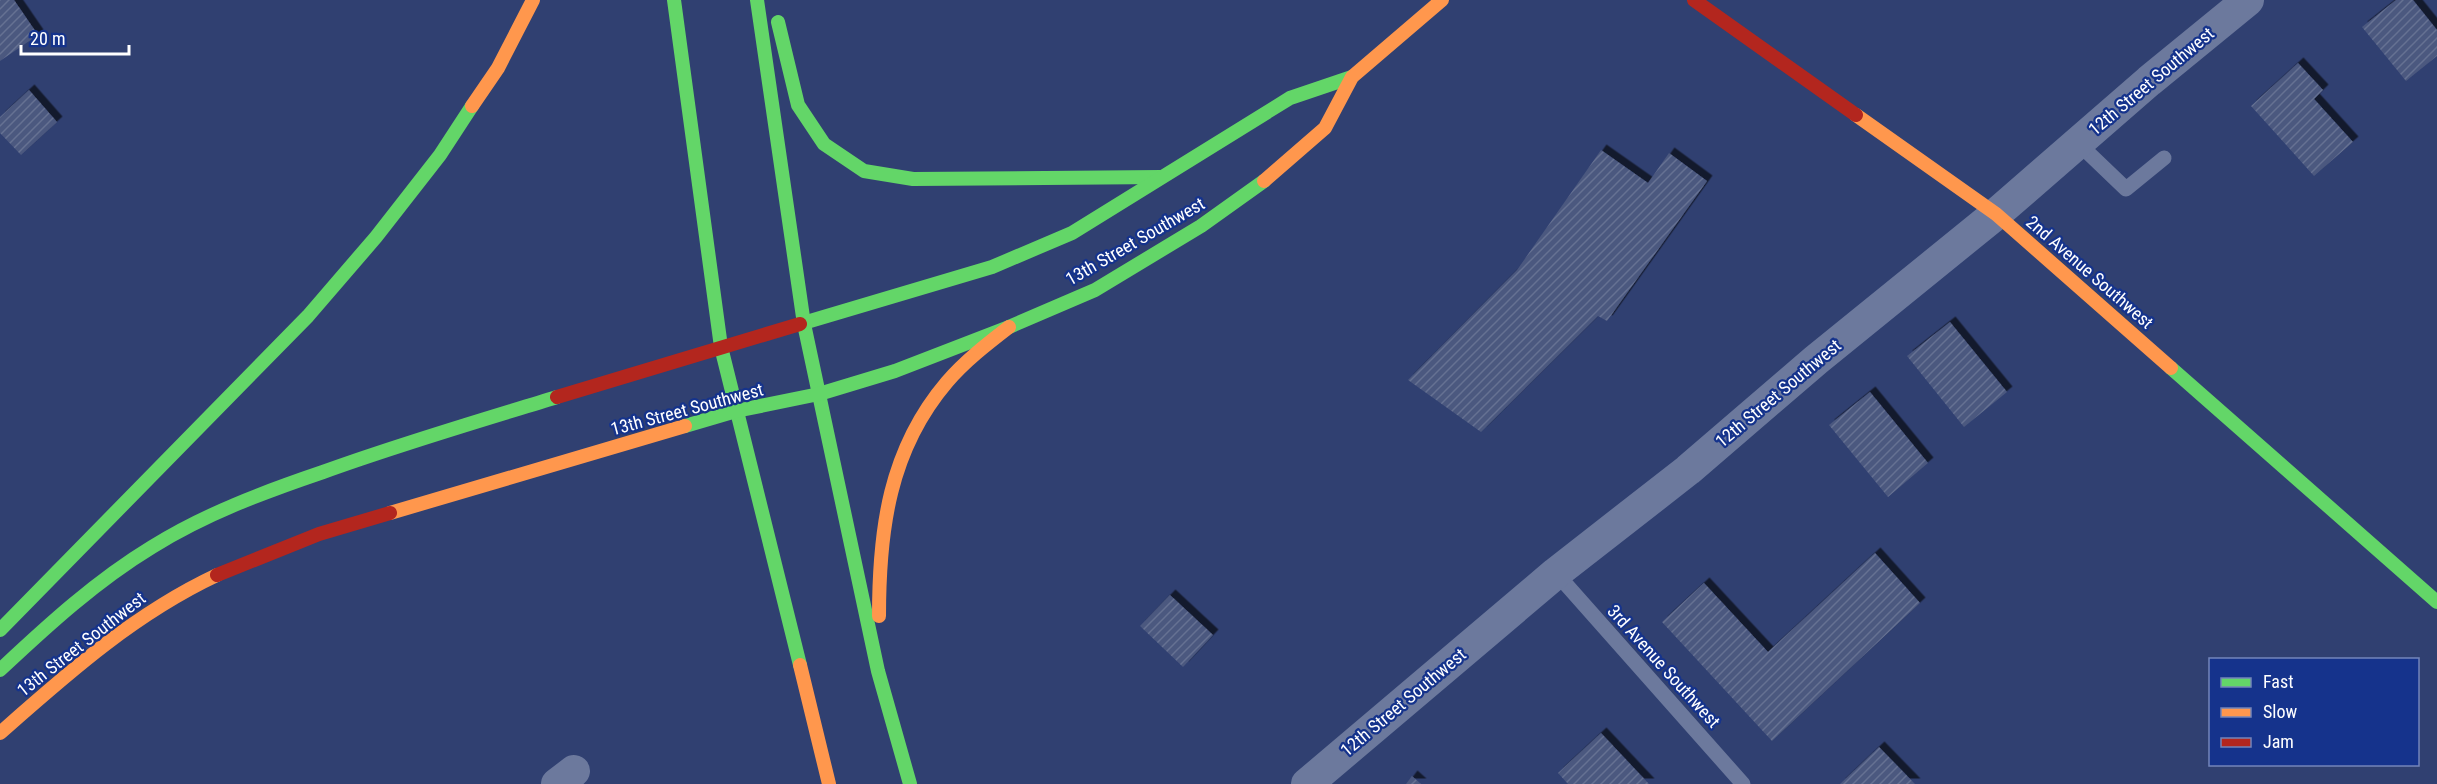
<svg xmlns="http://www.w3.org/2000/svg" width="2437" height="784" font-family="'Roboto Condensed',sans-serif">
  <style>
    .building { fill: url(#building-hatch); filter: url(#shadow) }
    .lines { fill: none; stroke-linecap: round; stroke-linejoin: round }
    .lane { stroke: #6c799d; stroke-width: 15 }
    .street { stroke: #6c799d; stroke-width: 32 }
    .fast { stroke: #63d668; stroke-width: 14 }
    .slow { stroke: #ff974d; stroke-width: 14 }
    .jam { stroke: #b3261e; stroke-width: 14 }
    .labels { text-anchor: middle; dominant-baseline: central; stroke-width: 4.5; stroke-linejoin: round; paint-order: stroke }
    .street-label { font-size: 18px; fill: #fff; stroke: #15338c }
  </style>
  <defs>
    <pattern id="building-hatch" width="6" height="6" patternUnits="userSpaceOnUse" patternTransform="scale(1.5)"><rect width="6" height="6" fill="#4b587f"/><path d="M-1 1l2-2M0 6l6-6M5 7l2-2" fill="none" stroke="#667192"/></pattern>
    <filter id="shadow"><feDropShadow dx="5.5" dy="-5.5" stdDeviation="0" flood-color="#0009"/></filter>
  </defs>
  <rect width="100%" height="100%" fill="#304071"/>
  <g class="building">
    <path d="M0,0h14l24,35 -38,26z"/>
    <path d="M2396,0h17l24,30v26l-31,25 -44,-54z"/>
    <path d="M2298,63l25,27 -9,9 39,43 -39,34 -63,-70z"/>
    <path d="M29,90l28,32 -36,33 -21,-22v-16z"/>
    <path d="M1601,150l47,33 21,-30 38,28 -100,140 -9,-5 -117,116 -73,-52 109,-110z"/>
    <path d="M1950,322l57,70 -43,35 -57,-71z"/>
    <path d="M1870,392l58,71 -40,34 -59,-72z"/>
    <path d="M1875,553l45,50 -148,138 -110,-119 42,-39 64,69z"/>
    <path d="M1170,595l43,40 -30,32 -43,-41z"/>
    <path d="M1601,733l48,51h-81l-10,-11z"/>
    <path d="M1879,747l36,37h-75z"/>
    <path d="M1412,776l9,8h-15z"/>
  </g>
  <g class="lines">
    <g class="lane">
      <path d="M2078,143l48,46 38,-31"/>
      <path d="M1556,573l187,211"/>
    </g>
    <g class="street">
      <path d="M557,784l17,-13"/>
      <path d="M1307,784l249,-211 132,-103 128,-110 180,-146 153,-133 99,-81"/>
    </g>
    <g class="fast">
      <path d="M674,0l47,347 79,318"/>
      <path d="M757,0l47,324 74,347 32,113"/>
      <path d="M778,22l20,83 26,39 40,27 49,8 248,-2"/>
      <path d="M800,324l192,-57 80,-34 218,-135 62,-21"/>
      <path d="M2171,368l266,234"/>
      <path d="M685,426l51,-15 83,-17 76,-23 114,-44 86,-37 106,-64 63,-45"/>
      <path d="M0,630l308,-314 68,-79 64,-82 32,-49"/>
      <path d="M0,670c48,-45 96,-89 152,-123 53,-33 112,-55 171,-75 77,-28 156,-51 234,-75"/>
    </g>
    <g class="slow">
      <path d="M472,106l26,-38 35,-68"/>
      <path d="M1856,115l140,99 175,154"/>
      <path d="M1264,181l61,-53 27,-51 90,-77"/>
      <path d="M390,513l295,-87"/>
      <path d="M879,616c0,-86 10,-166 68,-234 18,-21 40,-38 62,-55"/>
      <path d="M800,665l29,119"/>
      <path d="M0,733c68,-60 134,-119 217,-158"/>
    </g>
    <g class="jam">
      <path d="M1694,0l162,115"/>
      <path d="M557,397l243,-73"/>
      <path d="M217,575l102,-41 71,-21"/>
    </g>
  </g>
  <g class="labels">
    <g class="street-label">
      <text transform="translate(2151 81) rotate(-40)">12th Street Southwest</text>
      <text transform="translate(1135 241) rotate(-30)">13th Street Southwest</text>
      <text transform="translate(2090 272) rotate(41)">2nd Avenue Southwest</text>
      <text transform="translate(1778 393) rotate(-40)">12th Street Southwest</text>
      <text transform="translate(687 409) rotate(-15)">13th Street Southwest</text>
      <text transform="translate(81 644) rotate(-38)">13th Street Southwest</text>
      <text transform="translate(1664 666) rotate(48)">3rd Avenue Southwest</text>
      <text transform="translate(1403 702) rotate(-40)">12th Street Southwest</text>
    </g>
  </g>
  <rect x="2209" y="658" width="210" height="108" fill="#15338c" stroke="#7385ba" stroke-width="1.5"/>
  <rect x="2221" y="678" width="30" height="9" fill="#63d668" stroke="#7385ba" stroke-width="1.5"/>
  <text x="2263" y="688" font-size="18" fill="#ffffff">Fast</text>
  <rect x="2221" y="708" width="30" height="9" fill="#ff974d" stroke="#7385ba" stroke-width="1.5"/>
  <text x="2263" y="718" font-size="18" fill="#ffffff">Slow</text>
  <rect x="2221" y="738" width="30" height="9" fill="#b3261e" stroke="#7385ba" stroke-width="1.5"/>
  <text x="2263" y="748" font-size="18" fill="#ffffff">Jam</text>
  <path d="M21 45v9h108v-9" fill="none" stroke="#ffffff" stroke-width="3"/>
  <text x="30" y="45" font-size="18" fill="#ffffff" stroke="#15338c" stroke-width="4.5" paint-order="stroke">20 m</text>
</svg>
